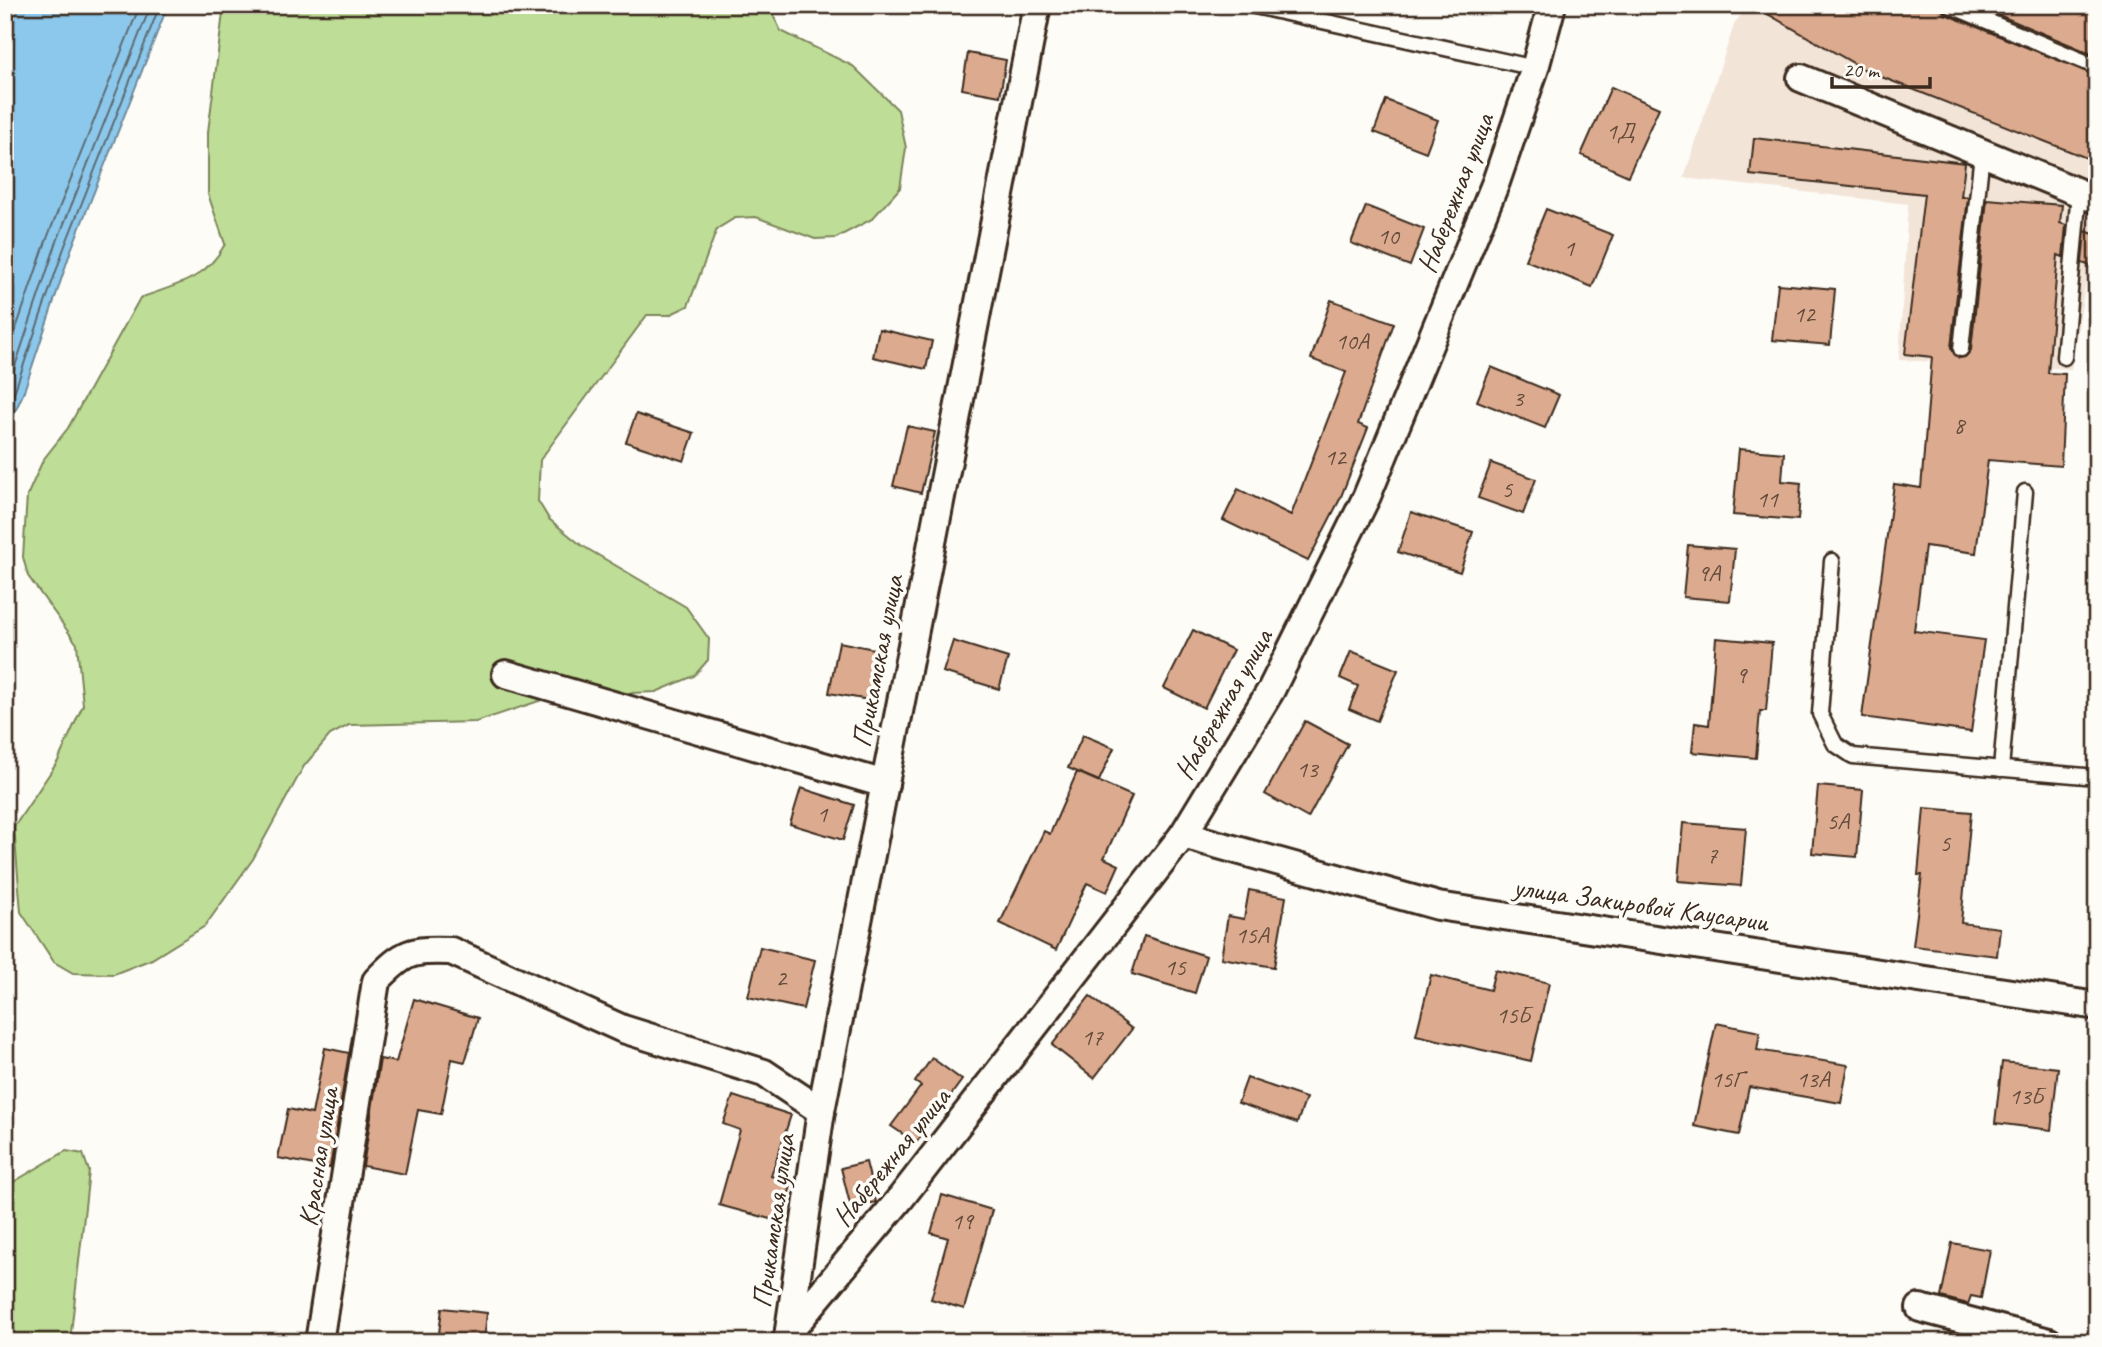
<svg xmlns="http://www.w3.org/2000/svg" width="2102" height="1347" font-family="Caveat,sans-serif">
  <style>
    .built { fill: #f3e4d8 }
    .green { fill: #bede97; stroke: #7c845a; stroke-width: 2 }
    .water { fill: #8cc8ec; stroke: #6c899a; stroke-width: 2 }
    .lines { fill: none; stroke-linecap: round; stroke-linejoin: round }
    .shore { stroke: #5b6970; stroke-width: 2 }
    .building { fill: #dcab8f; stroke: #3b2a1e; stroke-width: 2 }
    .service-casing { stroke: #3b2a1e; stroke-width: 19 }
    .minor-casing { stroke: #3b2a1e; stroke-width: 32 }
    .service { stroke: #fdfcf7; stroke-width: 14 }
    .minor { stroke: #fdfcf7; stroke-width: 26 }
    .labels { text-anchor: middle; dominant-baseline: central; stroke-width: 7; stroke-linejoin: round; paint-order: stroke }
    .number-label { font-size: 24px; fill: #634a3a }
    .street-label { font-size: 28px; fill: #3b2a1e; stroke: #fdfcf7 }
  </style>
  <rect width="100%" height="100%" fill="#fdfcf7"/>
  <filter id="ink" filterUnits="userSpaceOnUse"><feTurbulence type="fractalNoise" baseFrequency=".0143" numOctaves="2"/><feDisplacementMap in="SourceGraphic" scale="14" xChannelSelector="R" yChannelSelector="G"/><feConvolveMatrix kernelMatrix="1 2 1 2 8 2 1 2 1" color-interpolation-filters="sRGB"/></filter>
  <g filter="url(#ink)">
    <path class="built" d="M1751,5h346v273l-10,-3 -16,94 -172,-9 9,-156 -224,-26 51,-156z"/>
    <g class="green">
      <path d="M224,5h544l13,26 72,35 45,44 8,38 -6,40 -28,31 -36,19 -21,1 -59,-22 -21,1 -18,11 -29,77 -19,9h-22l-107,145 -2,41 11,18 32,26 105,62 23,32 -1,21 -14,16 -38,16 -102,4 -78,26 -127,3 -19,10 -26,31 -51,93 -48,67 -53,33 -38,15 -41,-1 -19,-11 -33,-50 -7,-85 44,-66 25,-56 -6,-61 -49,-68 -5,-19 4,-61 16,-36 25,-32 72,-130c37,-14 65,-17 85,-54l-17,-50v-62z"/>
      <path d="M66,1151l17,3 6,17 -19,171h-65v-155z"/>
    </g>
    <path class="water" d="M5,5h163l-97,245 -48,144 -18,40z"/>
    <g class="lines">
      <g class="shore">
        <path d="M5,361l41,-120 94,-236"/>
        <path d="M5,396l51,-152 95,-239"/>
        <path d="M5,419l59,-171 96,-243"/>
      </g>
    </g>
    <g class="building">
      <path d="M1752,5h187l6,9 152,62v86l-228,-90z"/>
      <path d="M1975,5h122v51z"/>
      <path d="M968,53l38,7 -6,36 -38,-7z"/>
      <path d="M1611,87l48,21 -31,68 -47,-21z"/>
      <path d="M1386,100l52,20 -12,32 -52,-20z"/>
      <path d="M1754,138l211,25 -4,34h7l-17,151 8,10 6,-1 6,-7 16,-151 75,6 -2,18 6,2 -3,32 -5,-2 -10,118 17,1 -4,92 -73,-6 -12,93 -51,-7 -11,85 70,9 -13,92 -109,-15 32,-233 27,4 11,-131 -27,-3 19,-160 -174,-19z"/>
      <path d="M1366,206l58,23 -14,37 -59,-23z"/>
      <path d="M1546,209l67,26 -21,52 -67,-27z"/>
      <path d="M2085,231l12,4v33l-15,-5z"/>
      <path d="M1778,284l57,5 -5,56 -58,-5z"/>
      <path d="M1331,300l63,23 -36,101 10,4 -28,71 -32,62 -85,-41 15,-31 53,26 55,-143 -35,-13z"/>
      <path d="M879,329l53,12 -6,28 -53,-12z"/>
      <path d="M1491,367l68,28 -14,33 -68,-27z"/>
      <path d="M636,414l58,19 -10,28 -58,-19z"/>
      <path d="M907,426l28,6 -14,61 -28,-7z"/>
      <path d="M1739,449l45,4 -2,28 19,2 -3,37 -65,-5z"/>
      <path d="M1491,463l45,16 -13,35 -45,-16z"/>
      <path d="M1411,512l62,20 -13,40 -62,-20z"/>
      <path d="M1688,545l47,4 -5,52 -47,-4z"/>
      <path d="M1193,630l40,20 -29,58 -40,-20z"/>
      <path d="M1716,638l56,5 -6,68h-6l-4,47 -64,-6 3,-29 14,2z"/>
      <path d="M953,641l55,17 -9,31 -56,-17z"/>
      <path d="M839,642l40,8 -10,50 -40,-7z"/>
      <path d="M1351,651l47,19 -21,51 -28,-12 9,-23 -18,-8z"/>
      <path d="M1305,721l43,23 -40,74 -43,-24z"/>
      <path d="M1083,735l31,13 -15,33 -31,-13z"/>
      <path d="M1077,772l55,24 -28,62 15,7 -12,27 -20,-9 -31,67 -56,-27 44,-92 6,3z"/>
      <path d="M1818,786l45,4 -6,67 -45,-4z"/>
      <path d="M801,788l53,17 -11,35 -53,-16z"/>
      <path d="M1924,808l47,4 -10,111 39,5 -3,28 -84,-10 9,-71h-4z"/>
      <path d="M1683,823l63,5 -5,58 -63,-5z"/>
      <path d="M1249,890l37,7 -12,70 -53,-9 7,-42 16,3z"/>
      <path d="M1144,936l62,20 -11,37 -63,-19z"/>
      <path d="M760,947l55,13 -12,49 -55,-12z"/>
      <path d="M1495,970l54,13 -18,78 -115,-26 15,-60 59,15z"/>
      <path d="M1090,996l42,33 -38,49 -42,-33z"/>
      <path d="M414,999l64,19 -13,44 -13,-3 -11,55 -23,-4 -13,64 -42,-8 17,-107 16,3z"/>
      <path d="M1716,1023l44,9 -3,18 91,15 -7,38 -92,-16 -10,48 -45,-9z"/>
      <path d="M325,1048l24,5 -19,115 -52,-10 10,-49 24,5z"/>
      <path d="M932,1058l30,22 -46,63 -25,-17 30,-40 -6,-4z"/>
      <path d="M2002,1062l56,6 -7,62 -56,-7z"/>
      <path d="M1247,1078l59,20 -9,25 -59,-20z"/>
      <path d="M733,1096l58,19 -20,61 21,6 -11,40 -62,-17 21,-75 -17,-6z"/>
      <path d="M866,1162l10,40 -25,6 -10,-40z"/>
      <path d="M942,1195l50,15 -28,99 -33,-10 17,-61 -17,-5z"/>
      <path d="M1952,1243l38,7 -9,48 -10,-2 -3,8 -27,-7z"/>
      <path d="M442,1308l45,5 -3,29h-46z"/>
    </g>
    <g class="lines">
      <defs>
        <g id="service">
          <path d="M1250,5l285,63"/>
          <path d="M1949,5l148,62"/>
          <path d="M1961,349l21,-196"/>
          <path d="M2064,357l15,-165"/>
          <path d="M1832,561l-12,153 15,30 18,12 244,21"/>
          <path d="M2001,769l24,-277"/>
        </g>
        <g id="minor">
          <path d="M1801,78l296,122"/>
          <path d="M506,674l379,110"/>
          <path d="M1183,835l255,71 659,100"/>
          <path d="M1920,1308l129,34"/>
          <path d="M789,1330l32,-219 216,-1106"/>
          <path d="M319,1342l57,-361c29,-30 34,-31 75,-30l172,78 141,44 57,38"/>
          <path d="M786,1342l3,-10 111,-133 283,-364 88,-145 96,-194 129,-314 39,-114 17,-63"/>
        </g>
      </defs>
      <use href="#service" class="service-casing"/>
      <use href="#minor" class="minor-casing"/>
      <use href="#service" class="service"/>
      <use href="#minor" class="minor"/>
    </g>
  </g>
  <g class="labels">
    <g class="number-label">
      <text x="1620" y="131">1Д</text>
      <text x="1388" y="236">10</text>
      <text x="1569" y="248">1</text>
      <text x="1804" y="314">12</text>
      <text x="1352" y="341">10А</text>
      <text x="1518" y="398">3</text>
      <text x="1959" y="425">8</text>
      <text x="1335" y="457">12</text>
      <text x="1507" y="489">5</text>
      <text x="1767" y="499">11</text>
      <text x="1709" y="573">9А</text>
      <text x="1741" y="675">9</text>
      <text x="1307" y="769">13</text>
      <text x="822" y="814">1</text>
      <text x="1838" y="821">5А</text>
      <text x="1945" y="843">5</text>
      <text x="1712" y="855">7</text>
      <text x="1252" y="935">15А</text>
      <text x="1175" y="967">15</text>
      <text x="781" y="978">2</text>
      <text x="1513" y="1015">15Б</text>
      <text x="1092" y="1037">17</text>
      <text x="1727" y="1079">15Г</text>
      <text x="1813" y="1079">13А</text>
      <text x="2026" y="1096">13Б</text>
      <text x="962" y="1221">19</text>
    </g>
    <g class="street-label">
      <text transform="translate(1455 193) rotate(-69)">Набережная улица</text>
      <text transform="translate(877 661) rotate(-79)">Прикамская улица</text>
      <text transform="translate(1223 704) rotate(-60)">Набережная улица</text>
      <text transform="translate(1641 904) rotate(8)">улица Закировой Каусарии</text>
      <text transform="translate(318 1157) rotate(-81)">Красная улица</text>
      <text transform="translate(891 1157) rotate(-51)">Набережная улица</text>
      <text transform="translate(773 1221) rotate(-82)">Прикамская улица</text>
    </g>
  </g>
  <rect width="2102" height="1347" fill="none" stroke="#fdfcf7" stroke-width="28"/>
  <rect x="14" y="14" width="2074" height="1319" fill="none" stroke="#3b2a1e" stroke-width="2.5" filter="url(#ink)"/>
  <path d="M1832 77v10h98v-10" fill="none" stroke="#3b2a1e" stroke-width="3.5"/>
  <text x="1843" y="77" font-size="21" fill="#3b2a1e" stroke="#fdfcf7" stroke-width="5" paint-order="stroke">20 m</text>
</svg>
